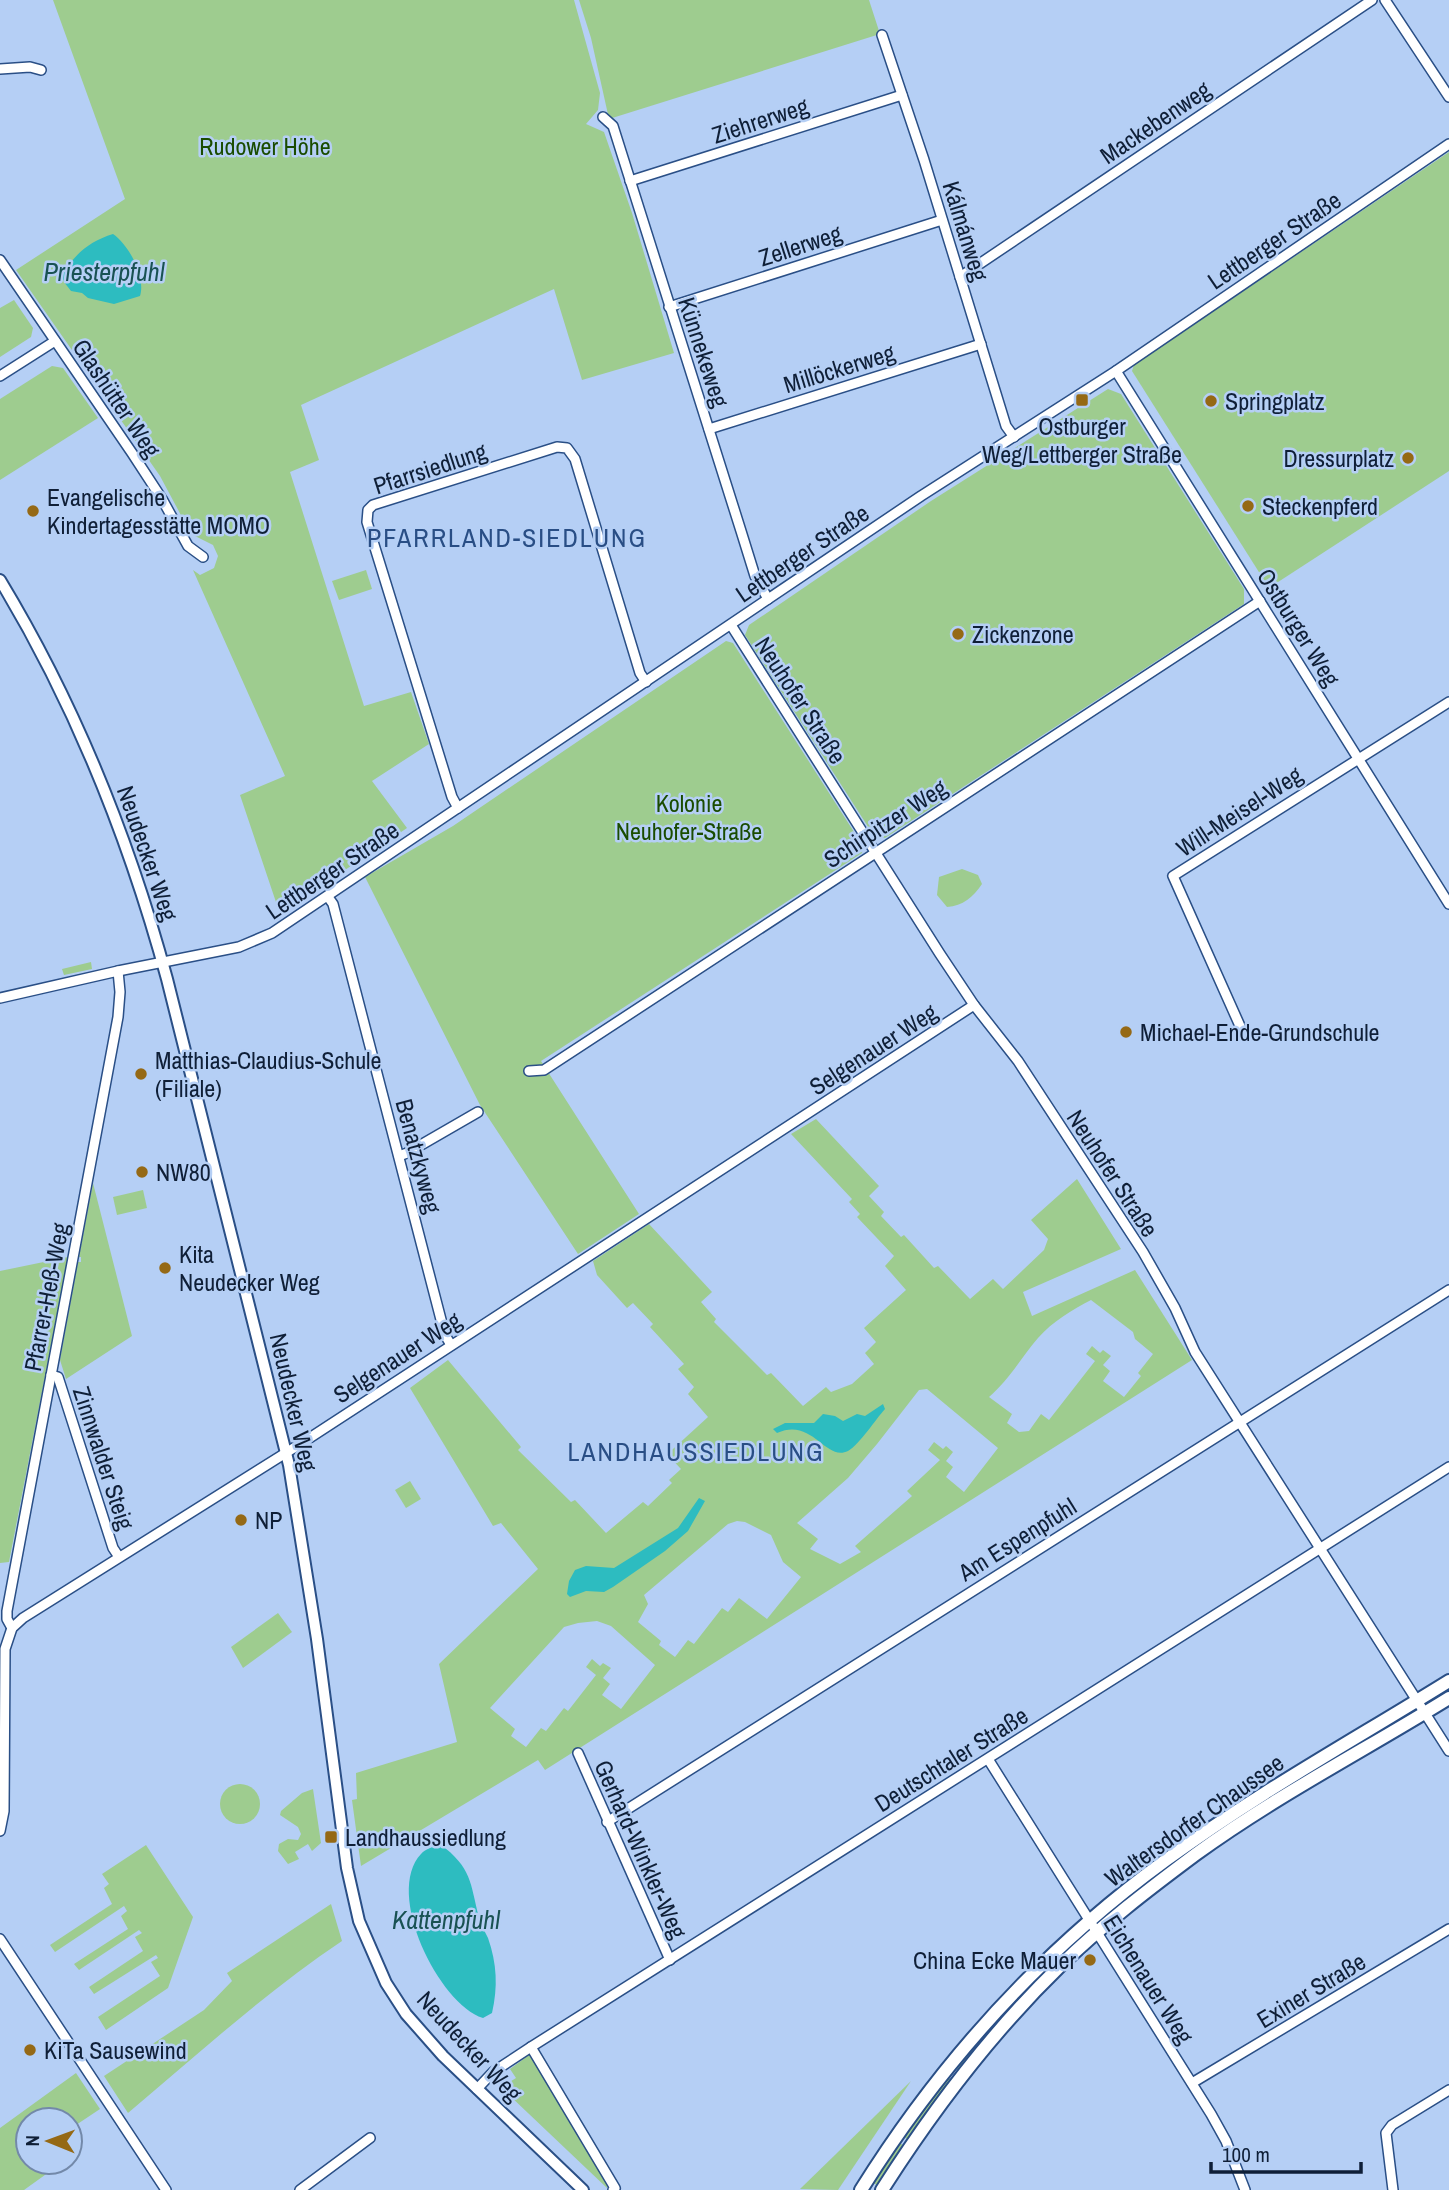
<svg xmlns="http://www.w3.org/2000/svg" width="1449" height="2190" font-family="'Archivo Narrow',sans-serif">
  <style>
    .green { fill: #9ecc8f; fill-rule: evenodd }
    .water { fill: #2dbcc0 }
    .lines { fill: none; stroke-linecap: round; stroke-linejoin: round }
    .minor-casing { stroke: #2a4f86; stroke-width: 12 }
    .tertiary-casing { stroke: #2a4f86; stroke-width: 14 }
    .secondary-casing { stroke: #2a4f86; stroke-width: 16 }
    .minor { stroke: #fff; stroke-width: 9 }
    .tertiary { stroke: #fff; stroke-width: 10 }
    .secondary { stroke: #fff; stroke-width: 12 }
    .poi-dot { fill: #956915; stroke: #b5cff5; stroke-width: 2.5 }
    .labels { text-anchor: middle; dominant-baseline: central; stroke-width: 5; stroke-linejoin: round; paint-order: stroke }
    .street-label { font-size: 24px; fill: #0f1f37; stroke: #b5cff5 }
    .park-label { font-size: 24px; fill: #1a4c00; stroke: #b5cff5 }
    .poi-label { font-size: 24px; fill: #0f1f37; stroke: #b5cff5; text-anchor: start }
    .water-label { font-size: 26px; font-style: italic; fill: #195253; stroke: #b5cff5 }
    .neighbourhood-label { font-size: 26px; letter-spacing: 2px; fill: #294e85; stroke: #b5cff5 }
  </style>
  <rect width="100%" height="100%" fill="#b5cff5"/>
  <g class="green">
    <path d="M53,0h521l26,93 -2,17 -12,14 18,8 28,81 42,140 -92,27 -28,-91 -253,116 18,55 -29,12 74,234 47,-14 18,52 -57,37 35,47 -127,86 -40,-119 45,-19 -92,-206 7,5 14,-7 4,-12 -5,-11 -22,-11 -31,-58 -144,-206 109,-71z"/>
    <path d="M579,0h290l11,34 -271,85 -18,-81z"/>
    <path d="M1449,152v319l-180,117 -137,-217 2,-6z"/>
    <path d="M14,300l19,28 -2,9 -31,20v-49z"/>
    <path d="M52,366l11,2 35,50 -98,62v-81z"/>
    <path d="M1108,389l13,5 123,195v15l-359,234 -11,-2 -129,-201 4,-10 182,-124z"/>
    <path d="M366,570l6,19 -33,11 -7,-19z"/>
    <path d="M726,641l7,2 130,203 -1,7 -321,208 98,153 -61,40 -98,-149 -115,-228 88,-51z"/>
    <path d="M962,869l16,6 4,9c-9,13 -19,22 -35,23l-10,-12 2,-18z"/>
    <path d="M91,962l1,7 -28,6 -2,-6z"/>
    <path d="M816,1119l63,67 -10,10 15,16 -3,4 20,21 3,-2 30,33 4,-2 32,33 23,-20 10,10 41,-39 4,-11 -17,-19 46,-41 44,70 -98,43 9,24 103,-46 57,90 -647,410 -7,-10 -177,106 -9,-66 5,-1 -1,-26 101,-31 -18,-78 99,-95 -37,-46 -8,3 -83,-138 38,-28 73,87 -3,3 53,52 4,-2 31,33 37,-31 5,4 24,-23 -3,-3 12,-11 -15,-16 7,-4 35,-32 -20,-23 6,-7 -16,-18 6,-5 -34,-37 3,-3 -20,-21 -6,5 -30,-33 -4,-14 56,-37 63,68 -11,10 15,17 -2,3 53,53 4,-2 32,33 23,-19 5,5 21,-8 22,-20 -9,-11 11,-11 -12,-14 42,-38 -21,-24 9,-10 -37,-39 3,-3 -11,-12 3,-3 -61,-65zM1091,1300l42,32 2,7 18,15 -15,19 3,3 -17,21 -21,-16 7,-10 -7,-6 8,-9 -8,-6 -3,3 -8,-7 -6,8 9,7 -46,59 -8,-6 -12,17 -10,1 -12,-9 5,-9 -23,-17c20,-17 32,-39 49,-59 15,-17 34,-28 53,-38zM927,1389l71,59 -34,44 -18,-15 7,-10 -7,-6 7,-9 -7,-6 -3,3 -9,-7 -6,8 12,10 -33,31 5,5 -57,50 6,6 -21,12 -30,-15 8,-10 -21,-16 51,-45 29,-34 42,-54zM737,1521l8,1 26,13 12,27 18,15 -34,42 -28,-21 -11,14 -6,-4 -28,36 -6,-4 -13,17 -16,-12 2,-4 -23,-19 10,-18 -4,-9 84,-71zM597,1621l14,5 44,39 -34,44 -19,-14 8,-11 -7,-6 8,-10 -8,-5 -3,3 -8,-7 -6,8 10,8 -28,36 -4,-3 -18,23 -5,-3 -15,19 -15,-11 4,-7 -25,-21 74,-81 14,-4z"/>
    <path d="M93,1183l39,153 -66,43 -6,-19 18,-98h3v-5h-2z"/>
    <path d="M143,1190l4,18 -30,7 -4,-18z"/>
    <path d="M68,1257l-59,305 -9,1v-292z"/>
    <path d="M410,1481l11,18 -15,9 -11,-18z"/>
    <path d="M278,1613l14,19 -49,36 -12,-21z"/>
    <path d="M1408,1711l2,5 -304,202 -2,-4 108,-81z"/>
    <circle cx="240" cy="1804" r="20"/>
    <path d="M313,1789l8,54 -9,8 -4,-7 -13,8 4,7 -11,5 -10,-13 1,-7 9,-5 10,1 3,-6 -3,-7 -18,-12 1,-4 21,-18z"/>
    <path d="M146,1845l47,72 -25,71 -62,42 -8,-13 62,-41 -9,-14 7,-4 -2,-3 -62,39 -5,-7 54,-36 -8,-14 7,-4 -3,-3 -60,40 -5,-6 54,-35 -7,-13 6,-5 -3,-5 -69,46 -5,-7 62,-41 -8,-16 5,-4 -7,-10z"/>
    <path d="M331,1904l11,37c-76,51 -144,113 -214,172l-24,-37 100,-66 28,-29 -5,-8z"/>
    <path d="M1079,1936l2,3 -122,132 -4,-4 61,-70z"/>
    <path d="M529,2055l4,2 75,128 -1,3 -98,-93 -6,-9 13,-8 -6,-9z"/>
    <path d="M76,2073l24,36 -30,20v-9h-42v42h35l-39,28h-24v-62z"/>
    <path d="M947,2076l5,5 -43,59 -7,-4z"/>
    <path d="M911,2081l-73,109 -38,-1z"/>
    <path d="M899,2142l5,4 -26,40 -6,-4z"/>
  </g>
  <g class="water">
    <path d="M113,234c16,11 33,43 27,62l-26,8 -26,-6 -6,-5 -11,-2 -7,-9 -2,-6c12,-22 28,-35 51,-42z"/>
    <path d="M883,1404l2,5c-10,11 -25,35 -37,42 -23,11 -35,-34 -71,-18l-4,-4 12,-6h29l9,-9 12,2 8,5 14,-7 8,2z"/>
    <path d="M699,1498l6,3 -17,30 -23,20 -52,36 -9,5 -18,-1 -16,6 -3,-3 2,-13 6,-11 11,-4 28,2 64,-40z"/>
    <path d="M440,1844c32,24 30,38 39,74 2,7 6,14 9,20 9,26 10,49 4,75l-9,5c-44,-14 -99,-125 -62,-164 4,-5 12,-7 19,-10z"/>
  </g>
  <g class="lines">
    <defs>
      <g id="minor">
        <path d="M1385,0l64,97"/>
        <path d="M882,35l42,125 82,266 8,11"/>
        <path d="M0,69l30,-2 11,3"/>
        <path d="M603,117l10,9 128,405 14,45 13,23"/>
        <path d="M630,181l272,-86"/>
        <path d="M0,260l132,193 30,46 26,47 15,11"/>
        <path d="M960,277l412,-277"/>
        <path d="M669,307l273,-87"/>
        <path d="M1116,371l333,533"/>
        <path d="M0,376l55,-35"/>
        <path d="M709,429l272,-85"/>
        <path d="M731,625l209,329 34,51 44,56 125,191 32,56 20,44 254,399"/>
        <path d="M458,808l-6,-11 -85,-275 1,-12 5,-5 184,-58 10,1 8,11 65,214 6,9"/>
        <path d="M328,897l5,7 112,431 6,10"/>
        <path d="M0,998l118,-27 121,-24 33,-14 649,-437 195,-125 333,-227"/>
        <path d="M1240,1026l-67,-150 276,-174"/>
        <path d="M529,1071l15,-1 716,-469"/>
        <path d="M399,1156l8,-3 71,-41"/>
        <path d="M51,1375l7,2 55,171 6,9"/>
        <path d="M12,1628l-5,-9v-8l111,-594 2,-25 -2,-21"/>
        <path d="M578,1753l92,207"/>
        <path d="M988,1759l223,355 15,27 19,49"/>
        <path d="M607,1822l842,-532"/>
        <path d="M0,1831l4,-20 1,-162 7,-21 11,-10 285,-179 666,-434"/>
        <path d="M0,1939l166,251"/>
        <path d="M531,2047l84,141 -2,2"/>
        <path d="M1192,2083l257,-154"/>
        <path d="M477,2089l16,-17 38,-25 918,-580"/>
        <path d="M300,2190l70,-52"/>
        <path d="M1393,2190l-7,-57 6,-8 57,-35"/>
      </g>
      <path id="tertiary" d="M0,580c75,124 129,259 167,399l122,486 28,174 30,229 12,53 27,62 20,31 37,42 140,134"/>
      <g id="secondary">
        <path d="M861,2190c80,-128 183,-241 305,-330 90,-66 188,-120 283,-179"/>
        <path d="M882,2190c51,-80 110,-158 178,-224 42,-41 89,-77 136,-112 80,-58 169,-104 253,-156"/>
      </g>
    </defs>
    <use href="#minor" class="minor-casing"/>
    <use href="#tertiary" class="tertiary-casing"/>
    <use href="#secondary" class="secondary-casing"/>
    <use href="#minor" class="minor"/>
    <use href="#tertiary" class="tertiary"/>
    <use href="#secondary" class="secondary"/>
  </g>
  <g class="poi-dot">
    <rect x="1075" y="393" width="14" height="14" rx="3.5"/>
    <circle cx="1211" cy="401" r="7"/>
    <circle cx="1408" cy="458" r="7"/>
    <circle cx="1248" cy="506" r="7"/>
    <circle cx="33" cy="511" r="7"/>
    <circle cx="958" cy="634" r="7"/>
    <circle cx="1126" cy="1032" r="7"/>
    <circle cx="141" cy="1074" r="7"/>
    <circle cx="142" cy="1172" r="7"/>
    <circle cx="165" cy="1268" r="7"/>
    <circle cx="241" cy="1520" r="7"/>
    <rect x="324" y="1830" width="14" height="14" rx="3.5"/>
    <circle cx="1090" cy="1960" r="7"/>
    <circle cx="30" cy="2050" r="7"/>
  </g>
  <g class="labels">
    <g class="street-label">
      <text transform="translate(760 120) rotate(-18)">Ziehrerweg</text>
      <text transform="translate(1155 122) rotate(-34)">Mackebenweg</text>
      <text transform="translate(966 231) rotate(73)">Kálmánweg</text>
      <text transform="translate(1274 240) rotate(-34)">Lettberger Straße</text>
      <text transform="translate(800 245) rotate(-18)">Zellerweg</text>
      <text transform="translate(704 352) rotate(72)">Künnekeweg</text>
      <text transform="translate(839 368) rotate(-17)">Millöckerweg</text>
      <text transform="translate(117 398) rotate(56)">Glashütter Weg</text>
      <text transform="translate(430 468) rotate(-18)">Pfarrsiedlung</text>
      <text transform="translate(802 553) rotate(-34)">Lettberger Straße</text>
      <text transform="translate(1299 627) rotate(58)">Ostburger Weg</text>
      <text transform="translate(801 700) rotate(57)">Neuhofer Straße</text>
      <text transform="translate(1239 811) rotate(-33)">Will-Meisel-Weg</text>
      <text transform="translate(885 823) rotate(-33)">Schirpitzer Weg</text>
      <text transform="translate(148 853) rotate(71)">Neudecker Weg</text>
      <text transform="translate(332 870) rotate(-34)">Lettberger Straße</text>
      <text transform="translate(873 1049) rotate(-33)">Selgenauer Weg</text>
      <text transform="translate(419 1156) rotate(75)">Benatzkyweg</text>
      <text transform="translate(1113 1173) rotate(57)">Neuhofer Straße</text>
      <text transform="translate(46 1297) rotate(-79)">Pfarrer-Heß-Weg</text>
      <text transform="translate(397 1357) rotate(-33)">Selgenauer Weg</text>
      <text transform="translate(294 1402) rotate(77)">Neudecker Weg</text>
      <text transform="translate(104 1458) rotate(72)">Zinnwalder Steig</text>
      <text transform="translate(1017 1539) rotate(-32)">Am Espenpfuhl</text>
      <text transform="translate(951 1759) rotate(-32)">Deutschtaler Straße</text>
      <text transform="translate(1194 1820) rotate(-35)">Waltersdorfer Chaussee</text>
      <text transform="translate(641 1849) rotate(66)">Gerhard-Winkler-Weg</text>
      <text transform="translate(1149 1979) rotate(58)">Eichenauer Weg</text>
      <text transform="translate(1311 1990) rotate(-31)">Exiner Straße</text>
      <text transform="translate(470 2046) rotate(47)">Neudecker Weg</text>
    </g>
    <g class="park-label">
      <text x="265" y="146">Rudower Höhe</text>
      <text x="689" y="803">Kolonie<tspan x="689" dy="28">Neuhofer-Straße</tspan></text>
    </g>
    <g class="poi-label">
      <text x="1225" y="401">Springplatz</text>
      <text x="1082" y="426" text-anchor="middle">Ostburger<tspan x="1082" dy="28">Weg/Lettberger Straße</tspan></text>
      <text x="1394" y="458" text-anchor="end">Dressurplatz</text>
      <text x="47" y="497">Evangelische<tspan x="47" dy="28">Kindertagesstätte MOMO</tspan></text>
      <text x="1262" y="506">Steckenpferd</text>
      <text x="972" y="634">Zickenzone</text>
      <text x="1140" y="1032">Michael-Ende-Grundschule</text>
      <text x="155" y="1060">Matthias-Claudius-Schule<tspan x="155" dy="28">(Filiale)</tspan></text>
      <text x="156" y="1172">NW80</text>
      <text x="179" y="1254">Kita<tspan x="179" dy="28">Neudecker Weg</tspan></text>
      <text x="255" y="1520">NP</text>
      <text x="345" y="1837">Landhaussiedlung</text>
      <text x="1076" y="1960" text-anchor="end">China Ecke Mauer</text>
      <text x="44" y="2050">KiTa Sausewind</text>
    </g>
    <g class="water-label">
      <text x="104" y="271">Priesterpfuhl</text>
      <text x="446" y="1919">Kattenpfuhl</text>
    </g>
    <g class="neighbourhood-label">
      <text x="507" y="537">PFARRLAND-SIEDLUNG</text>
      <text x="696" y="1451">LANDHAUSSIEDLUNG</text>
    </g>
  </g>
  <g transform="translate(49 2141) rotate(271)"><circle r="33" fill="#b5cff5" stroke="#7389a9" stroke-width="2"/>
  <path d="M0-5L12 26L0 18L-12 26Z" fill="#956915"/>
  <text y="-10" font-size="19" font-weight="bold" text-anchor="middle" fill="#0f1f37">N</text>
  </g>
  <path d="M1211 2162v10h150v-10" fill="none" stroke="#0f1f37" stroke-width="3.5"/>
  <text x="1222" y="2162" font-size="21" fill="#0f1f37" stroke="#b5cff5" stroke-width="5" paint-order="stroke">100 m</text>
</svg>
